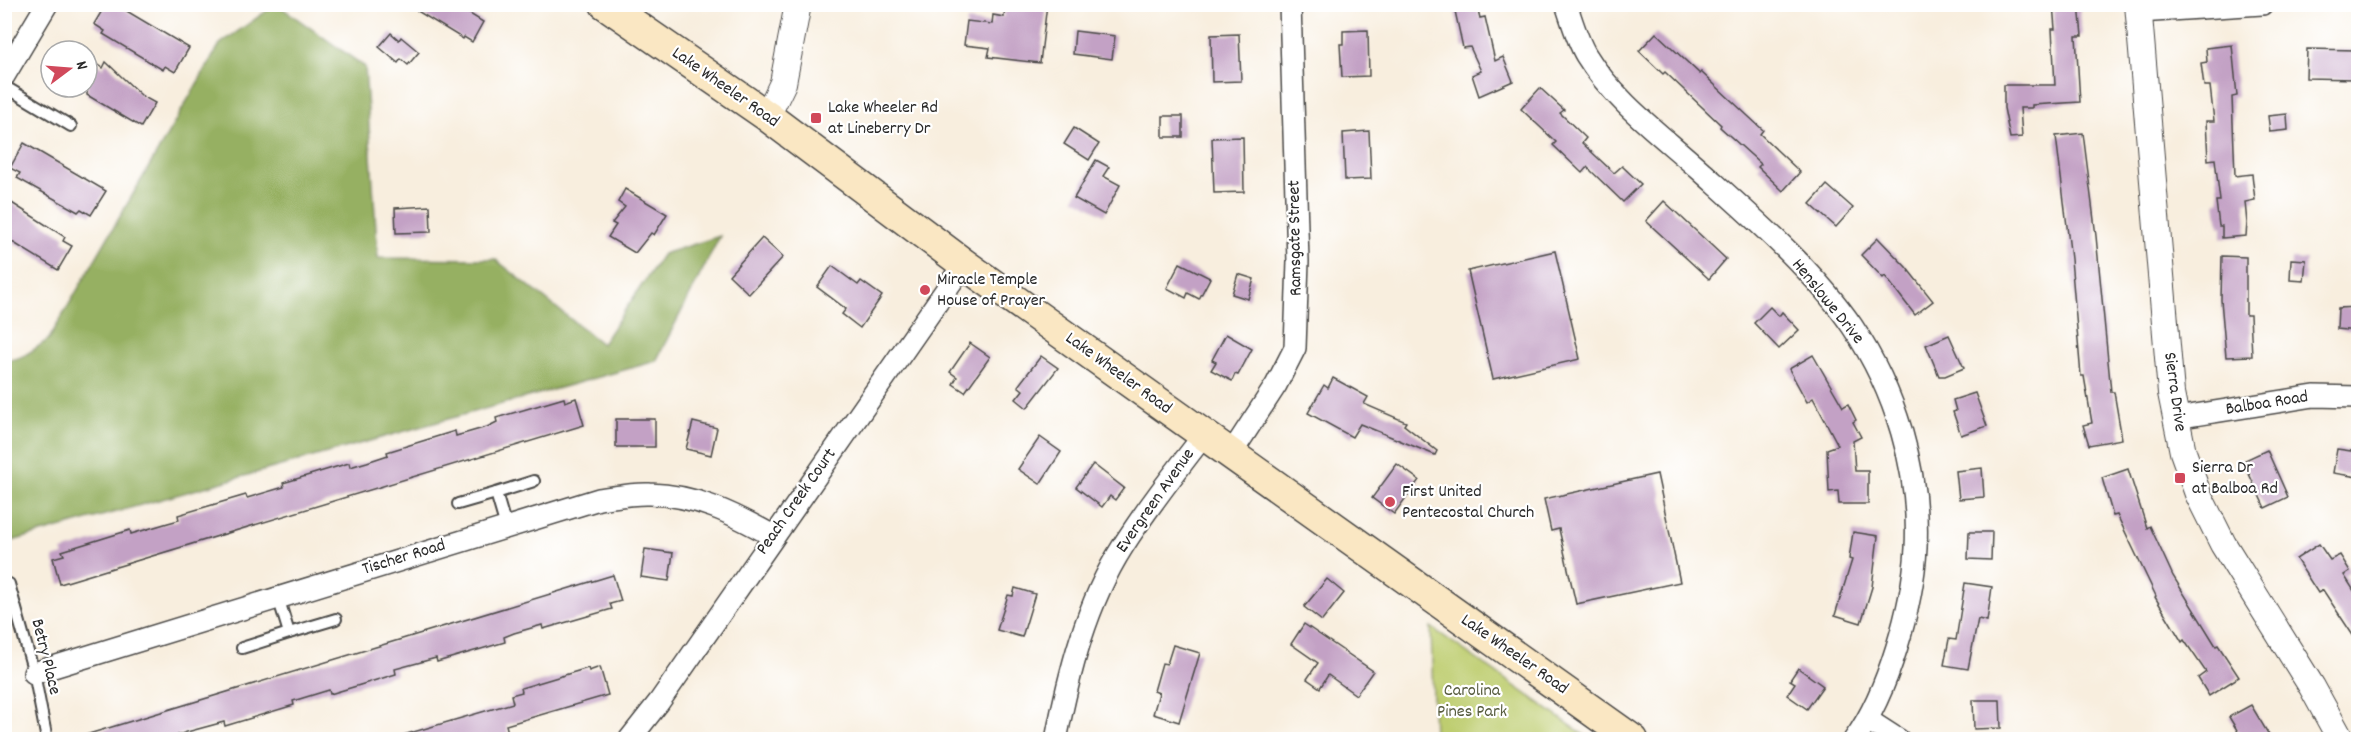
<svg xmlns="http://www.w3.org/2000/svg" width="2363" height="744" font-family="Dekko,sans-serif">
  <style>
    .green { fill: #becd6f; stroke: #747c4d; stroke-width: 1.5 }
    .forest { fill: #96b062; stroke: #606e46; stroke-width: 1.5 }
    .building { fill: #c3a1c5 }
    .lines { fill: none; stroke-linecap: round; stroke-linejoin: round }
    .service-casing { stroke: #4a4846; stroke-width: 14 }
    .minor-casing { stroke: #4a4846; stroke-width: 24 }
    .tertiary-casing { stroke: #4a4846; stroke-width: 28 }
    .secondary-casing { stroke: #4a4846; stroke-width: 33 }
    .service { stroke: #fff; stroke-width: 10 }
    .minor { stroke: #fff; stroke-width: 21 }
    .tertiary { stroke: #fff; stroke-width: 26 }
    .secondary { stroke: #fae7c3; stroke-width: 30 }
    .poi-dot { fill: #d1495b; stroke: #fff; stroke-width: 2 }
    .labels { text-anchor: middle; dominant-baseline: central; stroke-width: 4.5; stroke-linejoin: round; paint-order: stroke }
    .street-label { font-size: 18px; fill: #2b2b2b; stroke: #fff }
    .poi-label { font-size: 18px; fill: #2b2b2b; stroke: #fff; text-anchor: start }
    .park-label { font-size: 18px; fill: #575c3f; stroke: #fff }
  </style>
  <rect width="100%" height="100%" fill="#fff"/>
  <filter id="ink" filterUnits="userSpaceOnUse"><feTurbulence type="fractalNoise" baseFrequency=".0167" numOctaves="2"/><feDisplacementMap in="SourceGraphic" scale="12" xChannelSelector="R" yChannelSelector="G"/><feConvolveMatrix kernelMatrix="1 2 1 2 8 2 1 2 1" color-interpolation-filters="sRGB"/></filter>
  <filter id="wash" filterUnits="userSpaceOnUse"><feTurbulence type="fractalNoise" baseFrequency=".008" numOctaves="4" result="noise"/><feDisplacementMap in="SourceGraphic" scale="24" xChannelSelector="R" yChannelSelector="G"/><feGaussianBlur stdDeviation="1.35" result="paint"/><feColorMatrix in="noise" values="0 0 0 0 0 0 0 0 0 0 0 0 0 0 0 0 0 1.4 0 .05"/><feComposite in="paint" operator="in"/></filter>
  <g filter="url(#wash)">
    <rect width="100%" height="100%" fill="#f8eede"/>
    <path class="green" d="M1431,627l159,112h-156z"/>
    <path class="forest" d="M275,5h3l87,62 13,191 117,1 107,85 61,-90 57,-18 -64,125 -651,182v-183c16,1 31,-12 44,-21l171,-295z"/>
    <g id="blocks">
      <g class="building">
        <path d="M106,4h9l74,44 -14,24 -10,-6 -2,4 -60,-36 2,-3 -11,-7z"/>
        <path d="M406,4h63l-4,7 18,11 -11,20 -8,-5 -1,2z"/>
        <path d="M1005,4h42l-7,59 -52,-6 2,-9 -26,-3 3,-24 25,3 1,-9 11,2z"/>
        <path d="M2053,4h26l3,32h-6l4,66 -48,3v3h-12l2,29 -12,1 -6,-30v-23h51l-3,-56h3z"/>
        <path d="M1477,6l3,12 5,-1 10,44 8,-4 10,24 -34,15 -7,-21 9,-4 -11,-24 -7,1 -8,-37z"/>
        <path d="M1368,30l1,46 -27,1 -2,-33h3v-13z"/>
        <path d="M1075,31l40,5 -3,23 -39,-5z"/>
        <path d="M391,33l8,7 2,-3 18,15 -11,13 -7,-6 -3,4 -19,-16z"/>
        <path d="M1656,33l44,41 1,-2 62,58 -3,4 40,38 -17,19 -25,-24 3,-3 -41,-37 1,-2 -56,-53 -2,2 -24,-23z"/>
        <path d="M1239,34l2,47 -29,1 -1,-47z"/>
        <path d="M2232,45l5,51 -5,1 3,79 17,-2 3,26 -10,2 2,21 -1,13 -24,2v-12h-3l-3,-25h4l-5,-42 -7,1 -2,-39h8l-4,-35h-6l-3,-23 6,-1 -1,-14z"/>
        <path d="M2307,49l50,1 -1,29 -50,-1z"/>
        <path d="M87,58l16,10 3,-6 36,34 13,7 -14,24 -54,-32z"/>
        <path d="M1540,88l24,22 -4,3 26,25 -4,5 32,30 8,-7 19,18 -18,18 -36,-35 -5,6 -29,-28 3,-3 -35,-33z"/>
        <path d="M2287,114l1,16 -18,2 -2,-16z"/>
        <rect x="1163" y="116" width="20" height="21"/>
        <path d="M1074,128l25,16 -10,16 -25,-16z"/>
        <path d="M1369,131l2,48 -26,1 -2,-47z"/>
        <path d="M2083,133l13,103 15,156h3l8,47 -33,6 -6,-20 9,-2 -8,-47h-3l-10,-117 -15,-123z"/>
        <path d="M1243,137l1,55 -30,1 -2,-55z"/>
        <path d="M24,143l82,48 -15,24 -10,-6 -3,3 -61,-34 3,-5 -10,-5z"/>
        <path d="M1096,160l13,7 -6,9 17,9 -16,30 -30,-17z"/>
        <path d="M1827,185l26,23 -17,19 -26,-23z"/>
        <path d="M625,189l42,25 -13,21 -3,-2 -16,20 -27,-16 8,-12 -4,-2 13,-16 -7,-5z"/>
        <path d="M4,198l61,39 -2,4 9,5 -14,24 -54,-33z"/>
        <path d="M1664,201l62,58 -17,20 -63,-58z"/>
        <path d="M430,206l1,26 -35,1 -1,-25z"/>
        <path d="M762,238l21,19 -34,37 -20,-19z"/>
        <path d="M1878,238l28,29 27,34 -18,14 -30,-39 -2,2 -22,-23z"/>
        <path d="M1555,251l25,108 -87,20 -25,-108z"/>
        <path d="M2222,256l24,1v58h4l2,41 -26,1 -5,-57z"/>
        <path d="M2291,259l15,1 -2,21 -14,-1z"/>
        <path d="M1180,263l30,15 -11,21 -11,-6 -2,5 -19,-10z"/>
        <path d="M832,266l26,19 3,-4 21,15 -22,32 -18,-14 4,-5 -29,-22z"/>
        <path d="M1238,274l16,5 -6,20 -16,-5z"/>
        <path d="M1770,307l9,9 3,-4 17,18 -20,19 -25,-26z"/>
        <path d="M2358,307v24l-21,-2 1,-21z"/>
        <path d="M1226,334l26,15 -14,26 -3,-1 -3,7 -21,-11 5,-8 -4,-2z"/>
        <path d="M1949,335l15,33 -19,8h-6l-13,-31z"/>
        <path d="M970,343l20,14 -25,35 -12,-8 4,-7 -7,-5z"/>
        <path d="M1813,355l30,52 5,-3 8,16 -3,2 8,15 -8,4 2,30h13v33h-29l-1,-13 -9,1 -2,-43 11,-4 -25,-47 -6,4 -18,-33z"/>
        <path d="M1041,356l17,12 -31,40 -11,-9 7,-9 -5,-4z"/>
        <path d="M1333,378l35,19 -4,7 42,18 -2,3 33,26 -2,4 -75,-31 -8,13 -44,-24 16,-28 4,3z"/>
        <path d="M1975,393l12,33 -26,9 -8,-23 3,-1 -3,-11z"/>
        <path d="M564,398l1,4 11,-4 8,27 -524,159 -7,-26 11,-3 -2,-4 68,-21 1,4 37,-11 11,-3 -1,-5 68,-20 1,3 37,-11 -1,-4 66,-20 1,4 17,-5 21,-7 -1,-3 68,-21 1,5 31,-9 10,-5 -1,-4z"/>
        <rect x="616" y="419" width="39" height="28"/>
        <path d="M693,422l24,6 -6,27 -25,-6z"/>
        <path d="M1040,437l21,15 -21,32 -22,-15z"/>
        <path d="M2337,449l21,3v25l-25,-4z"/>
        <path d="M2267,450l21,47 -23,11 -22,-47z"/>
        <path d="M1093,464l31,24 -9,12 -5,-4 -8,11 -26,-20z"/>
        <path d="M1397,464l22,16 -25,34 -22,-16z"/>
        <path d="M1982,468l2,29 -25,2 -3,-28z"/>
        <path d="M2128,469l19,59 3,-2 23,50 43,70 2,-1 21,32 -30,19 -11,-18 8,-6 -22,-32 -2,2 -27,-45 1,-1 -39,-81 -4,1 -11,-38z"/>
        <path d="M1657,474l23,108 -104,22 -17,-75 -8,2 -7,-32z"/>
        <path d="M1853,532l25,4 -6,51 -11,36 -26,-8 17,-55 -3,-1z"/>
        <path d="M1969,532h23l-1,28 -23,-1z"/>
        <path d="M2319,544l11,16 10,-5 10,16 -6,4 14,22v46l-35,-53 -5,3 -22,-34z"/>
        <path d="M645,549l28,4 -4,28 -28,-4z"/>
        <path d="M613,575l8,26 -11,3 2,5 -69,20 -1,-4 -28,8 -10,4 1,5 -68,20 -1,-4 -41,11 1,5 -36,11 -30,9 -1,-4 -36,11 1,4 -69,21 -1,-4 -37,10 -9,3 1,5h-96l-1,-4z"/>
        <path d="M1327,579l17,14 -22,28 -18,-14z"/>
        <path d="M1965,583l27,4 -5,34 -9,-2 -10,50 -24,-4 5,-26 7,1z"/>
        <path d="M1015,588l20,6 -13,43 -25,-7 11,-35 5,1z"/>
        <path d="M1304,624l69,47 -17,24 -28,-20 -8,13 -13,-9 11,-16 -27,-19z"/>
        <path d="M1173,645l27,8 -21,69 -26,-8 6,-21 -5,-2 8,-28 5,1z"/>
        <path d="M600,667l8,28 -102,30 4,15h-107v-5l110,-32 -2,-8 11,-3 -1,-4 67,-20 1,3z"/>
        <path d="M1798,668l25,18 -16,23 -20,-14 8,-12 -5,-3z"/>
        <path d="M1973,700h27l1,28 -27,1z"/>
        <path d="M2251,705l18,30 -7,5h-19l-14,-23z"/>
      </g>
    </g>
  </g>
  <g filter="url(#ink)">
    <use href="#blocks" fill-opacity="0" stroke="#4a4846" stroke-width="1.5"/>
    <g class="lines">
      <defs>
        <g id="service">
          <path d="M4,86l67,40"/>
          <path d="M458,504l38,-11"/>
          <path d="M506,527l-10,-34 38,-12"/>
          <path d="M4,585l5,-1 25,89 13,67"/>
          <path d="M278,597l11,36 47,-14"/>
          <path d="M242,648l47,-15"/>
        </g>
        <g id="minor">
          <path d="M1566,4c6,17 11,36 20,51 28,46 75,80 114,115 51,46 113,99 152,156 43,64 68,144 64,222 -3,57 -28,145 -62,192"/>
          <path d="M2139,12l123,-8"/>
          <path d="M4,76l43,-72"/>
          <path d="M2176,418l138,-22 44,1"/>
          <path d="M1231,454l45,-69 19,-37 3,-87 -8,-257"/>
          <path d="M34,673l565,-174c16,-2 34,-6 51,-5 46,1 84,20 123,42"/>
          <path d="M1868,720l31,20"/>
          <path d="M629,740l30,-38 305,-438"/>
          <path d="M1056,740c13,-67 30,-136 67,-194 24,-38 53,-75 81,-111"/>
        </g>
        <g id="tertiary">
          <path d="M2138,4l33,389 12,59 15,42 25,50 89,143 29,53"/>
          <path d="M767,116l16,-33 15,-79"/>
        </g>
        <path id="secondary" d="M605,4l162,112 197,148 669,476"/>
      </defs>
      <use href="#service" class="service-casing"/>
      <use href="#minor" class="minor-casing"/>
      <use href="#tertiary" class="tertiary-casing"/>
      <use href="#secondary" class="secondary-casing"/>
      <use href="#service" class="service"/>
      <use href="#minor" class="minor"/>
      <use href="#tertiary" class="tertiary"/>
      <use href="#secondary" class="secondary"/>
    </g>
  </g>
  <g class="poi-dot">
    <rect x="810" y="112" width="12" height="12" rx="3"/>
    <circle cx="925" cy="290" r="6"/>
    <rect x="2174" y="472" width="12" height="12" rx="3"/>
    <circle cx="1390" cy="502" r="6"/>
  </g>
  <g class="labels">
    <g class="street-label">
      <text transform="translate(725 88) rotate(35)">Lake Wheeler Road</text>
      <text transform="translate(1296 238) rotate(-91)">Ramsgate Street</text>
      <text transform="translate(1827 302) rotate(51)">Henslowe Drive</text>
      <text transform="translate(1118 374) rotate(36)">Lake Wheeler Road</text>
      <text transform="translate(2174 392) rotate(82)">Sierra Drive</text>
      <text transform="translate(2267 404) rotate(-9)">Balboa Road</text>
      <text transform="translate(1156 501) rotate(-55)">Evergreen Avenue</text>
      <text transform="translate(797 502) rotate(-55)">Peach Creek Court</text>
      <text transform="translate(404 558) rotate(-17)">Tischer Road</text>
      <text transform="translate(1514 655) rotate(35)">Lake Wheeler Road</text>
      <text transform="translate(45 657) rotate(76)">Betry Place</text>
    </g>
    <g class="poi-label">
      <text x="828" y="108">Lake Wheeler Rd<tspan x="828" dy="21">at Lineberry Dr</tspan></text>
      <text x="937" y="280">Miracle Temple<tspan x="937" dy="21">House of Prayer</tspan></text>
      <text x="2192" y="468">Sierra Dr<tspan x="2192" dy="21">at Balboa Rd</tspan></text>
      <text x="1402" y="492">First United<tspan x="1402" dy="21">Pentecostal Church</tspan></text>
    </g>
    <g class="park-label">
      <text x="1472" y="691">Carolina<tspan x="1472" dy="21">Pines Park</tspan></text>
    </g>
  </g>
  <rect width="2363" height="744" fill="none" stroke="#fff" stroke-width="24"/>
  <g transform="translate(69 69) rotate(74)"><circle r="28" fill="#ffffff" stroke="#aaaaaa" stroke-width="1.5"/>
  <path d="M0-4.5L10 22L0 15L-10 22Z" fill="#d1495b"/>
  <text y="-9" font-size="16" font-weight="bold" text-anchor="middle" fill="#2b2b2b">N</text>
  </g>
</svg>
